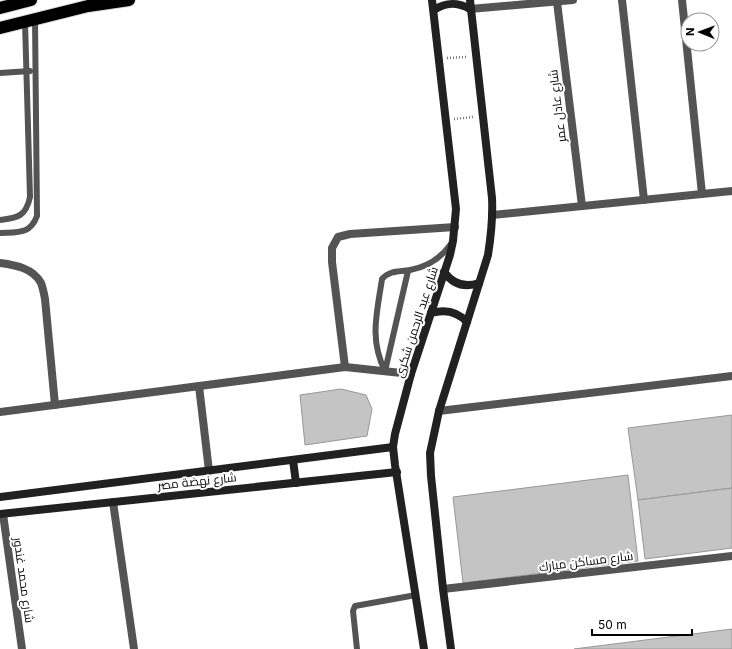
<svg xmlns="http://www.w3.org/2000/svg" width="732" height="649" font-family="Inter,Cairo,sans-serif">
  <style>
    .building { fill: #c4c4c4; stroke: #989898 }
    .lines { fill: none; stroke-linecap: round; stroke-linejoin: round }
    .highway-casing { stroke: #dbdbdb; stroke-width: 14 }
    .path { stroke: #767676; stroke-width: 2.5; stroke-dasharray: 1 2; stroke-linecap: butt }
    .lane { stroke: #545454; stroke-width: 6 }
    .street { stroke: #545454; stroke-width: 8 }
    .secondary { stroke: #212121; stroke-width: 8 }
    .highway { stroke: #000; stroke-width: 12 }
    .labels { text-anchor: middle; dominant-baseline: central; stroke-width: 4; stroke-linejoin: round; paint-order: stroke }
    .street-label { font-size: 12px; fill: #000; stroke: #fff }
  </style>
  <rect width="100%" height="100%" fill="#fff"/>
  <g class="building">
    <path d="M341,389l25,6 6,14 -5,27 -62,9 -5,-50z"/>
    <path d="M732,415v73l-94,12 -10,-72z"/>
    <path d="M628,475l10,86 -175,22 -10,-86z"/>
    <path d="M732,488v60l-87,11 -7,-59z"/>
    <path d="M732,629v20h-158z"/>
  </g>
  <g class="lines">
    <defs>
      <g id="highway">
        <path d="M0,8l31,-8"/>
        <path d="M0,28l88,-22 41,-6"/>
      </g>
    </defs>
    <use href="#highway" class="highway-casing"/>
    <g class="path">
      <path d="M447,58l19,-1"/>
      <path d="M454,119l19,-2"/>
    </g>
    <g class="lane">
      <path d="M0,73l30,-2"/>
      <path d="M0,220c18,-2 26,-4 30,-23l-5,-175"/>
      <path d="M0,233c17,-1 30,2 37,-17l-2,-197"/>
      <path d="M385,371c-16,-32 -8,-58 -3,-92 8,-9 17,-7 28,-9 17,-3 31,-12 41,-26"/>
      <path d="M385,371l23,-100"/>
      <path d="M357,649l-4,-38 2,-5 61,-11"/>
    </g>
    <g class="street">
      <path d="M622,0l22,200"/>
      <path d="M682,0l20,194"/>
      <path d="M557,2l25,204"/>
      <path d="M470,9l103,-9"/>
      <path d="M492,215l240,-24"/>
      <path d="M0,263c15,2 33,5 41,20 2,5 3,11 4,16l10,106"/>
      <path d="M345,367l-13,-105v-14l6,-11 12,-3 105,-7"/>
      <path d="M199,386l10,85"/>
      <path d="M439,411l293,-35"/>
      <path d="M0,412l345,-45 66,7"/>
      <path d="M113,502l21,147"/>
      <path d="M3,514l19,135"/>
      <path d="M443,589l289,-33"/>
    </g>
    <g class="secondary">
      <path d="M434,10c12,-8 23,-8 36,-1"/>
      <path d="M444,272c9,12 21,16 35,11"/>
      <path d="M431,313c14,-4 26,-2 36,9"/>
      <path d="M293,460l3,23"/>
      <path d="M0,497l393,-50"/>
      <path d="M0,514l397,-42"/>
      <path d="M424,649l-29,-184 -2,-18 2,-13 16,-60 39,-119 3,-14 3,-32 -24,-209"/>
      <path d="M451,649l-8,-60 -12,-113 -1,-23 9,-42 49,-156c3,-19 5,-37 4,-57l-22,-198"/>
    </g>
    <use href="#highway" class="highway"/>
  </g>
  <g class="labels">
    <g class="street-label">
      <text transform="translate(557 106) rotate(-97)">شارع عادل عمر</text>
      <text transform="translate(416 322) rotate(-72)">شارع عبد الرحمن شكرى</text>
      <text transform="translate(197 481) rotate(-6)">شارع نهضة مصر</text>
      <text transform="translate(586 561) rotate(-7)">شارع مساكن مبارك</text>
      <text transform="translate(24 580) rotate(82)">شارع محمد غندور</text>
    </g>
  </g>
  <g transform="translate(700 32) rotate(271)"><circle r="19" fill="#ffffff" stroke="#999999"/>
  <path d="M0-3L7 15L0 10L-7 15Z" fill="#000000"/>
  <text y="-6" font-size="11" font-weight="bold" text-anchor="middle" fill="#000000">N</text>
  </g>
  <path d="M592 629v6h100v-6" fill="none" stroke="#000000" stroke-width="2"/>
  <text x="598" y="629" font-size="12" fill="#000000" stroke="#ffffff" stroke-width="3" paint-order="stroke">50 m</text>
</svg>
